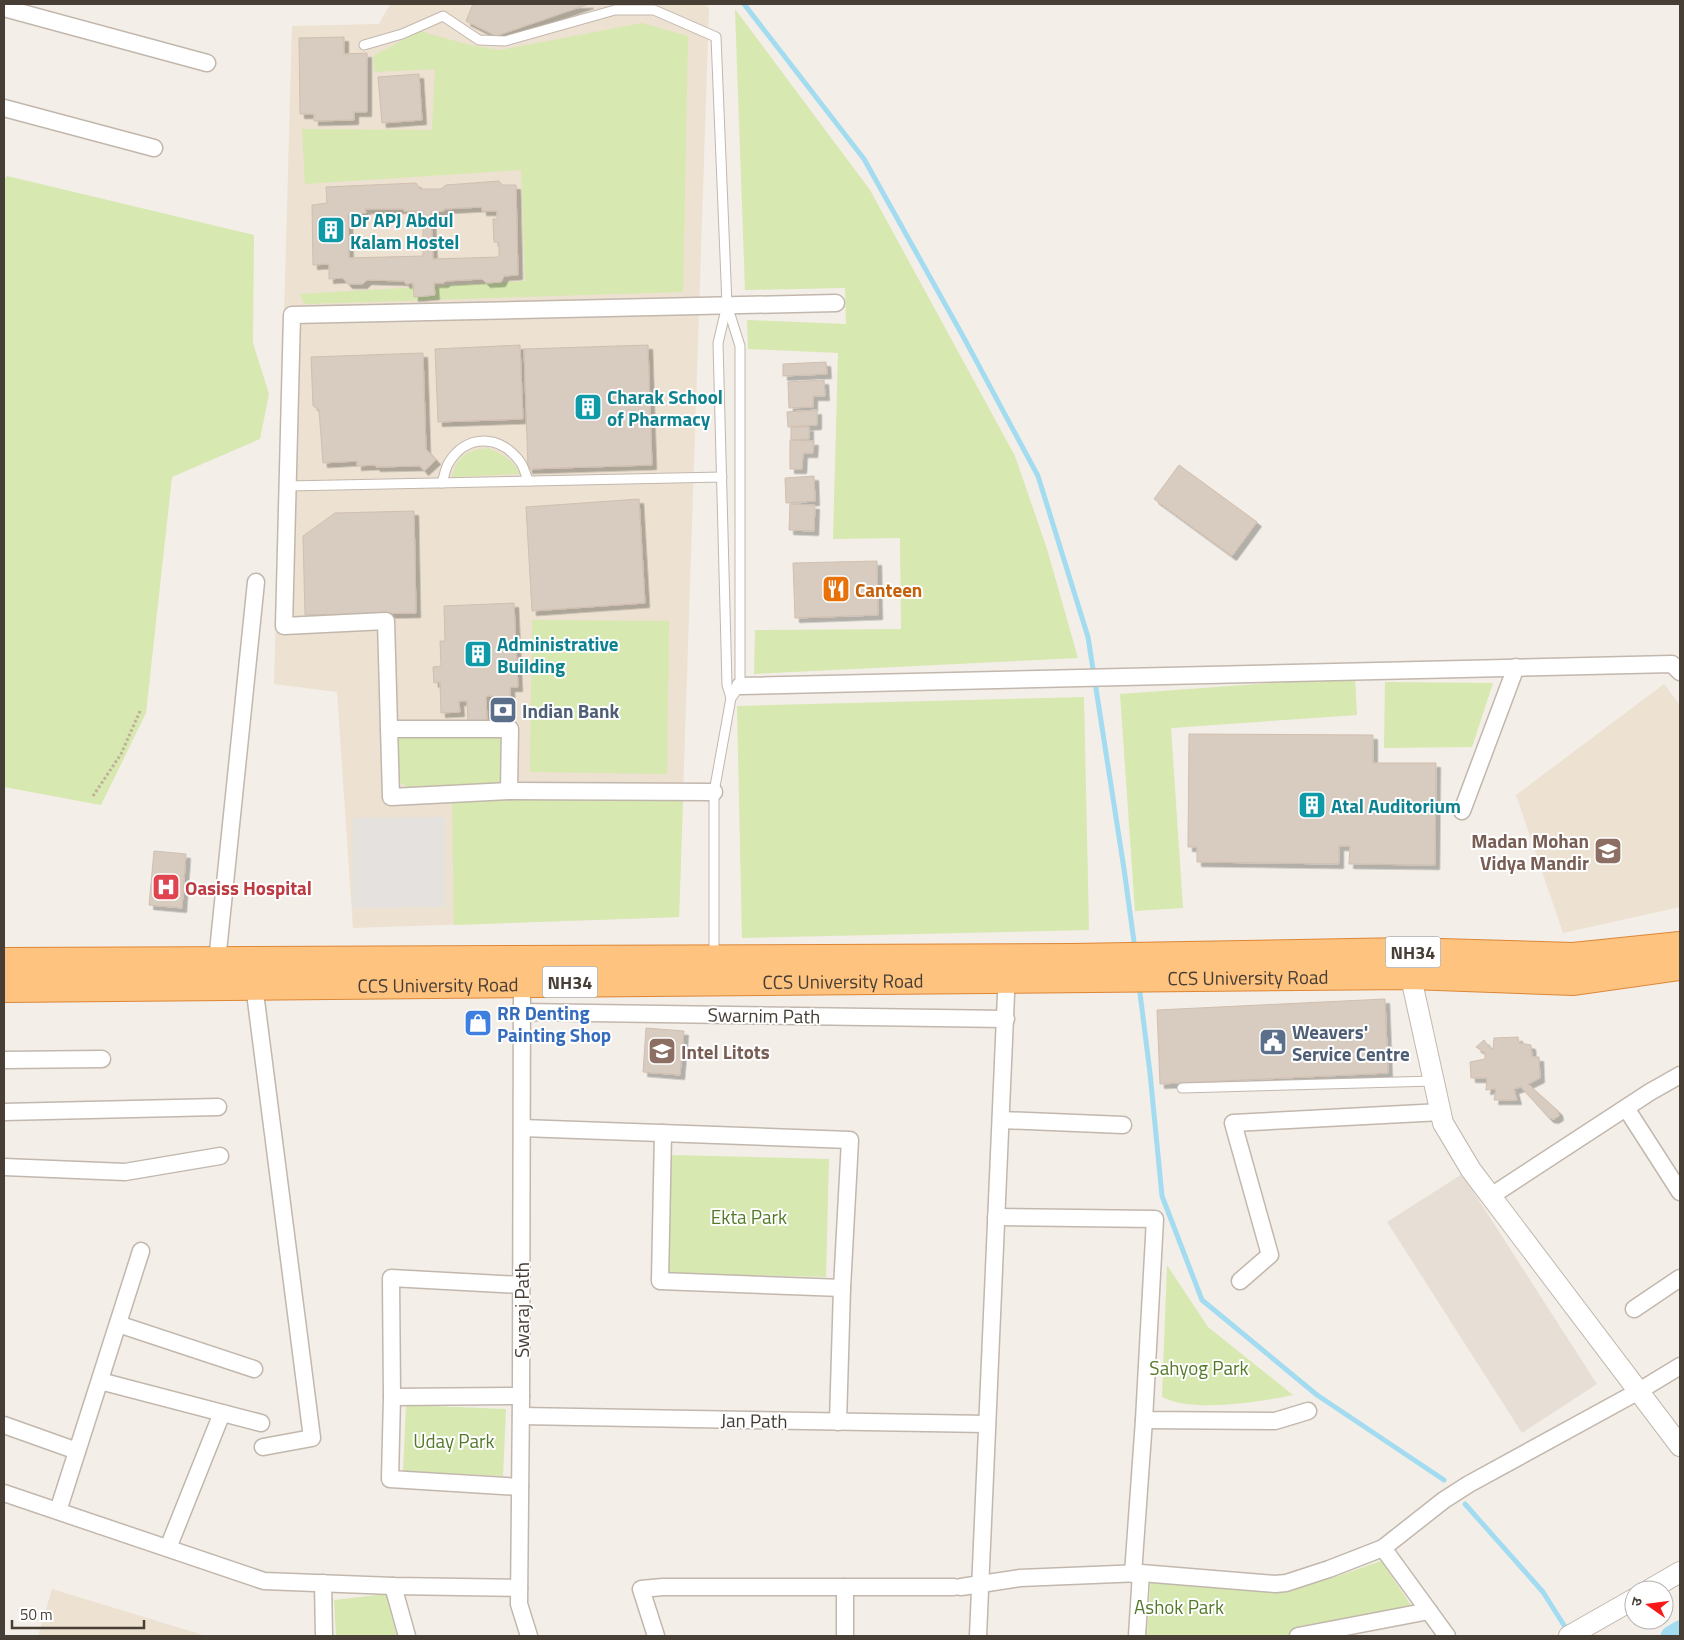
<svg xmlns="http://www.w3.org/2000/svg" width="1684" height="1640" font-family="'Titillium Web','Noto Sans Devanagari',sans-serif">
  <style>
    .residential { fill: #e7dfd5 }
    .education { fill: #ede1d1 }
    .green { fill: #d7e8b0 }
    .parking { fill: #e5e1df }
    .lines { fill: none; stroke-linecap: round; stroke-linejoin: round }
    .stream { stroke: #a3dcf0; stroke-width: 5 }
    .canal { stroke: #a3dcf0; stroke-width: 19 }
    .building { fill: #d8cbbf; stroke: #d0bfb0; fill-rule: evenodd; filter: url(#shadow) }
    .service-casing { stroke: #c2b7ad; stroke-width: 11 }
    .minor-casing { stroke: #c2b7ad; stroke-width: 19 }
    .tertiary-casing { stroke: #c2b7ad; stroke-width: 22 }
    .trunk-casing { stroke: #dd8737; stroke-width: 30 }
    .path { stroke: #c1ae9b; stroke-width: 3; stroke-dasharray: 2.5 2.5; stroke-linecap: butt }
    .service { stroke: #fff; stroke-width: 9 }
    .minor { stroke: #fff; stroke-width: 16 }
    .tertiary { stroke: #fff; stroke-width: 20 }
    .trunk { stroke: #fec37f; stroke-width: 28 }
    .labels { text-anchor: middle; dominant-baseline: central; stroke-width: 4; stroke-linejoin: round; paint-order: stroke }
    .shield { fill: #fff; stroke: #7e7872; stroke-width: 1 }
    .shield-label { font-size: 18px; font-weight: bold; fill: #473e36 }
    .culture-label { font-size: 19px; font-weight: bold; fill: #0d838f; stroke: #fff; text-anchor: start }
    .food-label { font-size: 19px; font-weight: bold; fill: #c56008; stroke: #fff; text-anchor: start }
    .service-label { font-size: 19px; font-weight: bold; fill: #4e5e75; stroke: #fff; text-anchor: start }
    .education-label { font-size: 19px; font-weight: bold; fill: #785e54; stroke: #fff; text-anchor: end }
    .health-label { font-size: 19px; font-weight: bold; fill: #be3a42; stroke: #fff; text-anchor: start }
    .street-label { font-size: 19px; fill: #473e36; stroke: #fff }
    .shop-label { font-size: 19px; font-weight: bold; fill: #366cbe; stroke: #fff; text-anchor: start }
    .park-label { font-size: 19px; fill: #537929; stroke: #fff }
  </style>
  <defs>
    <filter id="shadow"><feDropShadow dx="4.5" dy="4.5" stdDeviation="0" flood-color="#0004"/></filter>
  </defs>
  <rect width="100%" height="100%" fill="#f3eee7"/>
  <path class="residential" d="M1462,1174l135,210 -75,49 -135,-211z"/>
  <g class="education">
    <path d="M390,4h315l4,4 -30,909 -326,11 -16,-236 -63,-8 18,-658 87,-2z"/>
    <path d="M1664,684l16,21v202l-117,26 -47,-138z"/>
    <path d="M52,1589l151,46 11,1h-176z"/>
  </g>
  <g class="green">
    <path d="M735,9l135,181 145,266 32,93 31,109 -324,16 1,-44 146,-1 -1,-91 -67,1 5,-186 -90,-4 -1,-29 99,4 -1,-36 -100,2z"/>
    <path d="M642,23l46,13 -5,256 -379,12 -4,-10 225,-13 -4,-111 -216,14 -3,-55 130,1 3,-61 -60,3 -2,-16 47,-25 49,14 31,5z"/>
    <path d="M7,176l247,59 -1,108 16,51 -9,45 -88,38 -26,236 -45,92 -97,-18v-607z"/>
    <path d="M488,448c15,6 24,12 32,26l-68,3c5,-22 16,-27 36,-29z"/>
    <path d="M532,620l137,1 -2,153 -137,-2z"/>
    <path d="M1355,677l2,38 -186,13 12,180 -48,3 -15,-217z"/>
    <path d="M1385,682l108,1 -21,64 -88,1z"/>
    <path d="M1084,697l5,233 -347,8 -5,-232z"/>
    <path d="M405,734l93,3 4,4 3,44 -97,2 -10,-6 -1,-40 3,-5z"/>
    <path d="M452,799l231,2 -4,116 -225,8z"/>
    <path d="M671,1155l158,4 -3,118 -158,-4z"/>
    <path d="M1167,1265l41,62 85,68c-33,7 -101,18 -131,2z"/>
    <path d="M406,1405l100,4 -3,67 -100,-5z"/>
    <path d="M1381,1561l36,53 -119,22h-151l4,-62 124,10 60,-7z"/>
    <path d="M386,1594l11,42h-61l-2,-36z"/>
  </g>
  <path class="parking" d="M445,817v90l-92,1v-90z"/>
  <g class="lines">
    <g class="stream">
      <path d="M744,4l120,155 100,179 74,138 50,161 36,232 11,80"/>
      <path d="M1139,985l11,88 12,123 40,104 115,95 127,85"/>
      <path d="M1465,1504l78,88 24,38"/>
    </g>
    <path class="canal" d="M1670,1636l10,-6"/>
  </g>
  <g class="building">
    <path d="M473,4h116l-93,32 -30,-15z"/>
    <path d="M344,37v17l23,-1v59h-13v8l-40,1v-7h-14l-1,-76z"/>
    <path d="M419,74l3,46 -40,3 -4,-46z"/>
    <path d="M499,181l3,4h14l2,90 -14,1 -3,6 -15,1 -4,-4 -36,2 -2,2h-10l1,12 -21,2 -1,-14 -7,1 -2,-3 -37,-1 -4,4h-15l-5,-6 -14,1v-15l-16,1 -1,-60 15,-2 -1,-16 90,-4 4,6h21l5,-4zM482,207v4h15v8h-4l1,23 5,1v14l-66,2 -2,-47 13,-1v-2zM365,209h39v2h19v45l-74,2 -1,-44 18,-1z"/>
    <path d="M520,345l3,74 -85,3 -3,-73z"/>
    <path d="M648,345l4,120 -124,4 -4,-120z"/>
    <path d="M423,353l3,96 10,11 -12,11 -4,-5 -44,1 -1,-2 -18,1v-5l-34,2 -4,-53 -6,-4 -2,-49z"/>
    <path d="M826,362l1,12 -44,2v-12z"/>
    <path d="M824,380l1,16h-12v11l-24,1 -1,-26z"/>
    <path d="M817,410v15l-29,2 -1,-15z"/>
    <path d="M791,427h18v12l-18,1z"/>
    <path d="M790,440l24,1 -1,12h-10l-1,16h-12z"/>
    <path d="M1179,465l78,57 -25,34 -78,-57z"/>
    <path d="M814,476l1,25 -29,2 -1,-25z"/>
    <path d="M639,499l6,104 -113,8 -6,-104z"/>
    <path d="M790,504l25,1 -1,26 -25,-1z"/>
    <path d="M414,511l2,102 -111,2 -2,-79 32,-23z"/>
    <path d="M877,561l1,54 -83,3 -2,-55z"/>
    <path d="M514,603l4,84h-8l1,26 -18,1 -1,-18h-6l1,26 -19,1 -1,-22h-8l1,11 -19,1 -1,-31 -6,1 -1,-16 8,-1 -1,-25h5l-1,-35z"/>
    <path d="M1189,734l184,1v28h63l-1,102 -86,-1 1,-18h-11v18l-142,-2v-15h-9z"/>
    <path d="M154,851l32,3 -4,54 -33,-3z"/>
    <path d="M1385,999l3,74 -228,11 -3,-74z"/>
    <path d="M646,1028l38,3 -4,44 -37,-3z"/>
    <path d="M1518,1037l1,6 12,2 1,12h7l1,21 -12,6 30,27 1,5 -5,3 -5,-1 -28,-31 -7,2 3,11h-23l2,-11 -10,1 1,-12h-16l-1,-16 15,-3v-6l-9,-6 8,-7 6,8 3,1 1,-11z"/>
  </g>
  <g class="lines">
    <defs>
      <g id="service">
        <path d="M364,45l38,-11 41,-18 36,24 26,1 110,-31h39l62,27 11,268 13,41v340l-9,12 -17,94v164"/>
        <path d="M727,305l-9,38 9,342 4,13"/>
        <path d="M442,483c2,-6 3,-13 6,-19 18,-31 53,-30 73,-1 3,5 5,12 7,18"/>
        <path d="M287,486l435,-9"/>
        <path d="M1182,1088l252,-7"/>
      </g>
      <g id="minor">
        <path d="M4,8l203,55"/>
        <path d="M4,108l150,40"/>
        <path d="M740,686l932,-22 8,8"/>
        <path d="M389,729h121l-1,62"/>
        <path d="M714,792l-205,-1 -118,6 -5,-176 -102,5 8,-311 544,-12"/>
        <path d="M1462,811l54,-144"/>
        <path d="M217,961l39,-379"/>
        <path d="M522,982l-1,414 -2,208 10,32"/>
        <path d="M254,985l58,453 -49,9"/>
        <path d="M521,1012l485,7"/>
        <path d="M4,1060l98,-1"/>
        <path d="M1626,1108l54,84"/>
        <path d="M4,1112l214,-5"/>
        <path d="M1001,1120l122,5"/>
        <path d="M522,1128l328,12 -8,148 -4,134"/>
        <path d="M663,1133l-3,148 182,7"/>
        <path d="M4,1167l121,5 95,-16"/>
        <path d="M1491,1196l159,-104 30,-17"/>
        <path d="M996,1217l159,2 -11,201 131,1 33,-10"/>
        <path d="M1240,1281l30,-26 -37,-132 208,-11"/>
        <path d="M1634,1309l46,-31"/>
        <path d="M118,1324l136,45"/>
        <path d="M100,1381l161,42"/>
        <path d="M392,1397l129,-1"/>
        <path d="M521,1416l466,8"/>
        <path d="M4,1425l73,26"/>
        <path d="M520,1487l-130,-8 2,-82 -1,-119 130,7"/>
        <path d="M4,1493l260,88 129,5 126,2"/>
        <path d="M58,1511l83,-260"/>
        <path d="M168,1548l54,-135"/>
        <path d="M1383,1548l64,88"/>
        <path d="M1133,1574l11,-154"/>
        <path d="M323,1583l1,53"/>
        <path d="M393,1586l14,50"/>
        <path d="M961,1587l59,-9 121,-5 134,11 11,-1 43,-14 54,-21 61,-48 25,-16 170,-93 41,-25"/>
        <path d="M656,1636l-15,-47 22,-2h291"/>
        <path d="M845,1636v-49"/>
        <path d="M978,1636l29,-665"/>
        <path d="M1137,1636l4,-63"/>
        <path d="M1298,1636l131,-25"/>
      </g>
      <g id="tertiary">
        <path d="M1408,964l35,159 28,47 209,276"/>
        <path d="M1649,1590l31,-18"/>
        <path d="M1569,1636l65,-37"/>
      </g>
      <g id="trunk">
        <path d="M4,962l1068,-4 334,-6 167,5 107,-11"/>
        <path id="s1" d="M4,988l1406,-13 164,6 106,-15"/>
      </g>
    </defs>
    <use href="#service" class="service-casing"/>
    <use href="#minor" class="minor-casing"/>
    <use href="#tertiary" class="tertiary-casing"/>
    <use href="#trunk" class="trunk-casing"/>
    <path class="path" d="M93,796l28,-42 19,-43"/>
    <use href="#service" class="service"/>
    <use href="#minor" class="minor"/>
    <use href="#tertiary" class="tertiary"/>
    <use href="#trunk" class="trunk"/>
  </g>
  <defs>
    <symbol id="building-square" viewBox="-11 -11 22 22"><rect x="-9" y="-9" width="18" height="18" rx="4" fill="#0f9aa8" stroke="#fff"/><path d="M-4-6H4V6H1V3H-1V6H-4ZM-2.5-4.3h1.7v1.8h-1.7ZM.8-4.3h1.7v1.8H.8ZM-2.5-1h1.7V.8h-1.7ZM.8-1h1.7V.8H.8Z" fill="#fff"/></symbol>
    <symbol id="restaurant-square" viewBox="-11 -11 22 22"><rect x="-9" y="-9" width="18" height="18" rx="4" fill="#e8710a" stroke="#fff"/><path d="M-5-6h1v4h1v-4h1v4h1v-4h1v5L-1.5 .5V6h-2V.5L-5-1ZM5-6V6H3V1.5H1.5Q1.5-4 5-6Z" fill="#fff"/></symbol>
    <symbol id="bank-square" viewBox="-11 -11 22 22"><rect x="-9" y="-9" width="18" height="18" rx="4" fill="#5c6f8a" stroke="#fff"/><path d="M-6-4H6V4H-6ZM0-2.3a2.3 2.3 0 1 0 0 4.6a2.3 2.3 0 1 0 0-4.6Z" fill="#fff"/></symbol>
    <symbol id="school-square" viewBox="-11 -11 22 22"><rect x="-9" y="-9" width="18" height="18" rx="4" fill="#8d6e63" stroke="#fff"/><path d="M0-5L7-2L0 1L-7-2ZM-4 1L0 2.5L4 1V4Q0 6-4 4Z" fill="#fff"/></symbol>
    <symbol id="hospital-square" viewBox="-11 -11 22 22"><rect x="-9" y="-9" width="18" height="18" rx="4" fill="#e0444e" stroke="#fff"/><path d="M-5-5h3v3.5h4V-5h3V5h-3V1.5h-4V5h-3Z" fill="#fff"/></symbol>
    <symbol id="shop-square" viewBox="-11 -11 22 22"><rect x="-9" y="-9" width="18" height="18" rx="4" fill="#3f7fe0" stroke="#fff"/><path d="M-5-2.5h2.3a2.7 3.5 0 0 1 5.4 0H5L5.5 6h-11ZM-1.5-2.5h3a1.5 2.3 0 0 0-3 0Z" fill="#fff"/></symbol>
    <symbol id="civic-square" viewBox="-11 -11 22 22"><rect x="-9" y="-9" width="18" height="18" rx="4" fill="#5c6f8a" stroke="#fff"/><path d="M-.6-6.5H3V-4.5H.6V-3L4-1V1h2V6H-6V1h2V-1L-.6-3ZM-1.2 2.5V6h2.4V2.5Z" fill="#fff"/></symbol>
  </defs>
  <g fill-rule="evenodd">
    <use href="#building-square" x="315" y="214" width="32" height="32"/>
    <use href="#building-square" x="572" y="391" width="32" height="32"/>
    <use href="#restaurant-square" x="820" y="573" width="32" height="32"/>
    <use href="#building-square" x="462" y="638" width="32" height="32"/>
    <use href="#bank-square" x="487" y="694" width="32" height="32"/>
    <use href="#building-square" x="1296" y="789" width="32" height="32"/>
    <use href="#school-square" x="1592" y="835" width="32" height="32"/>
    <use href="#hospital-square" x="150" y="871" width="32" height="32"/>
    <use href="#shop-square" x="462" y="1007" width="32" height="32"/>
    <use href="#civic-square" x="1257" y="1026" width="32" height="32"/>
    <use href="#school-square" x="646" y="1035" width="32" height="32"/>
  </g>
  <g class="labels">
    <g class="shield">
      <rect x="1385.5" y="936.5" width="55" height="31" rx="4"/>
      <rect x="542.5" y="966.5" width="55" height="31" rx="4"/>
    </g>
    <g class="shield-label">
      <text x="1413" y="952">NH34</text>
      <text x="570" y="982">NH34</text>
    </g>
    <g class="culture-label">
      <text x="350" y="219">Dr APJ Abdul<tspan x="350" dy="22">Kalam Hostel</tspan></text>
      <text x="607" y="396">Charak School<tspan x="607" dy="22">of Pharmacy</tspan></text>
      <text x="497" y="643">Administrative<tspan x="497" dy="22">Building</tspan></text>
      <text x="1331" y="805">Atal Auditorium</text>
    </g>
    <g class="food-label">
      <text x="855" y="589">Canteen</text>
    </g>
    <g class="service-label">
      <text x="522" y="710">Indian Bank</text>
      <text x="1292" y="1031">Weavers'<tspan x="1292" dy="22">Service Centre</tspan></text>
    </g>
    <g class="education-label">
      <text x="1589" y="840">Madan Mohan<tspan x="1589" dy="22">Vidya Mandir</tspan></text>
      <text x="681" y="1051" text-anchor="start">Intel Litots</text>
    </g>
    <g class="health-label">
      <text x="185" y="887">Oasiss Hospital</text>
    </g>
    <g class="street-label">
      <text stroke="none"><textPath href="#s1" startOffset="1244">CCS University Road</textPath></text>
      <text stroke="none"><textPath href="#s1" startOffset="839">CCS University Road</textPath></text>
      <text stroke="none"><textPath href="#s1" startOffset="434">CCS University Road</textPath></text>
      <text transform="translate(764 1015) rotate(1)">Swarnim Path</text>
      <text transform="translate(521 1310) rotate(-90)">Swaraj Path</text>
      <text transform="translate(754 1420) rotate(1)">Jan Path</text>
    </g>
    <g class="shop-label">
      <text x="497" y="1012">RR Denting<tspan x="497" dy="22">Painting Shop</tspan></text>
    </g>
    <g class="park-label">
      <text x="749" y="1216">Ekta Park</text>
      <text x="1199" y="1367">Sahyog Park</text>
      <text x="454" y="1440">Uday Park</text>
      <text x="1179" y="1606">Ashok Park</text>
    </g>
  </g>
  <rect width="1684" height="1640" fill="none" stroke="#473e36" stroke-width="10"/>
  <g transform="translate(1649 1605) rotate(284)"><circle r="24" fill="#ffffff" stroke="#b5b2af"/>
  <path d="M0-4L9 19L0 12L-9 19Z" fill="#f91818"/>
  <text y="-8" font-size="14" font-weight="bold" text-anchor="middle" fill="#473e36">उ</text>
  </g>
  <path d="M12 1620v8h132v-8" fill="none" stroke="#473e36" stroke-width="2.5"/>
  <text x="20" y="1620" font-size="15" fill="#473e36" stroke="#ffffff" stroke-width="4" paint-order="stroke">50 m</text>
</svg>
